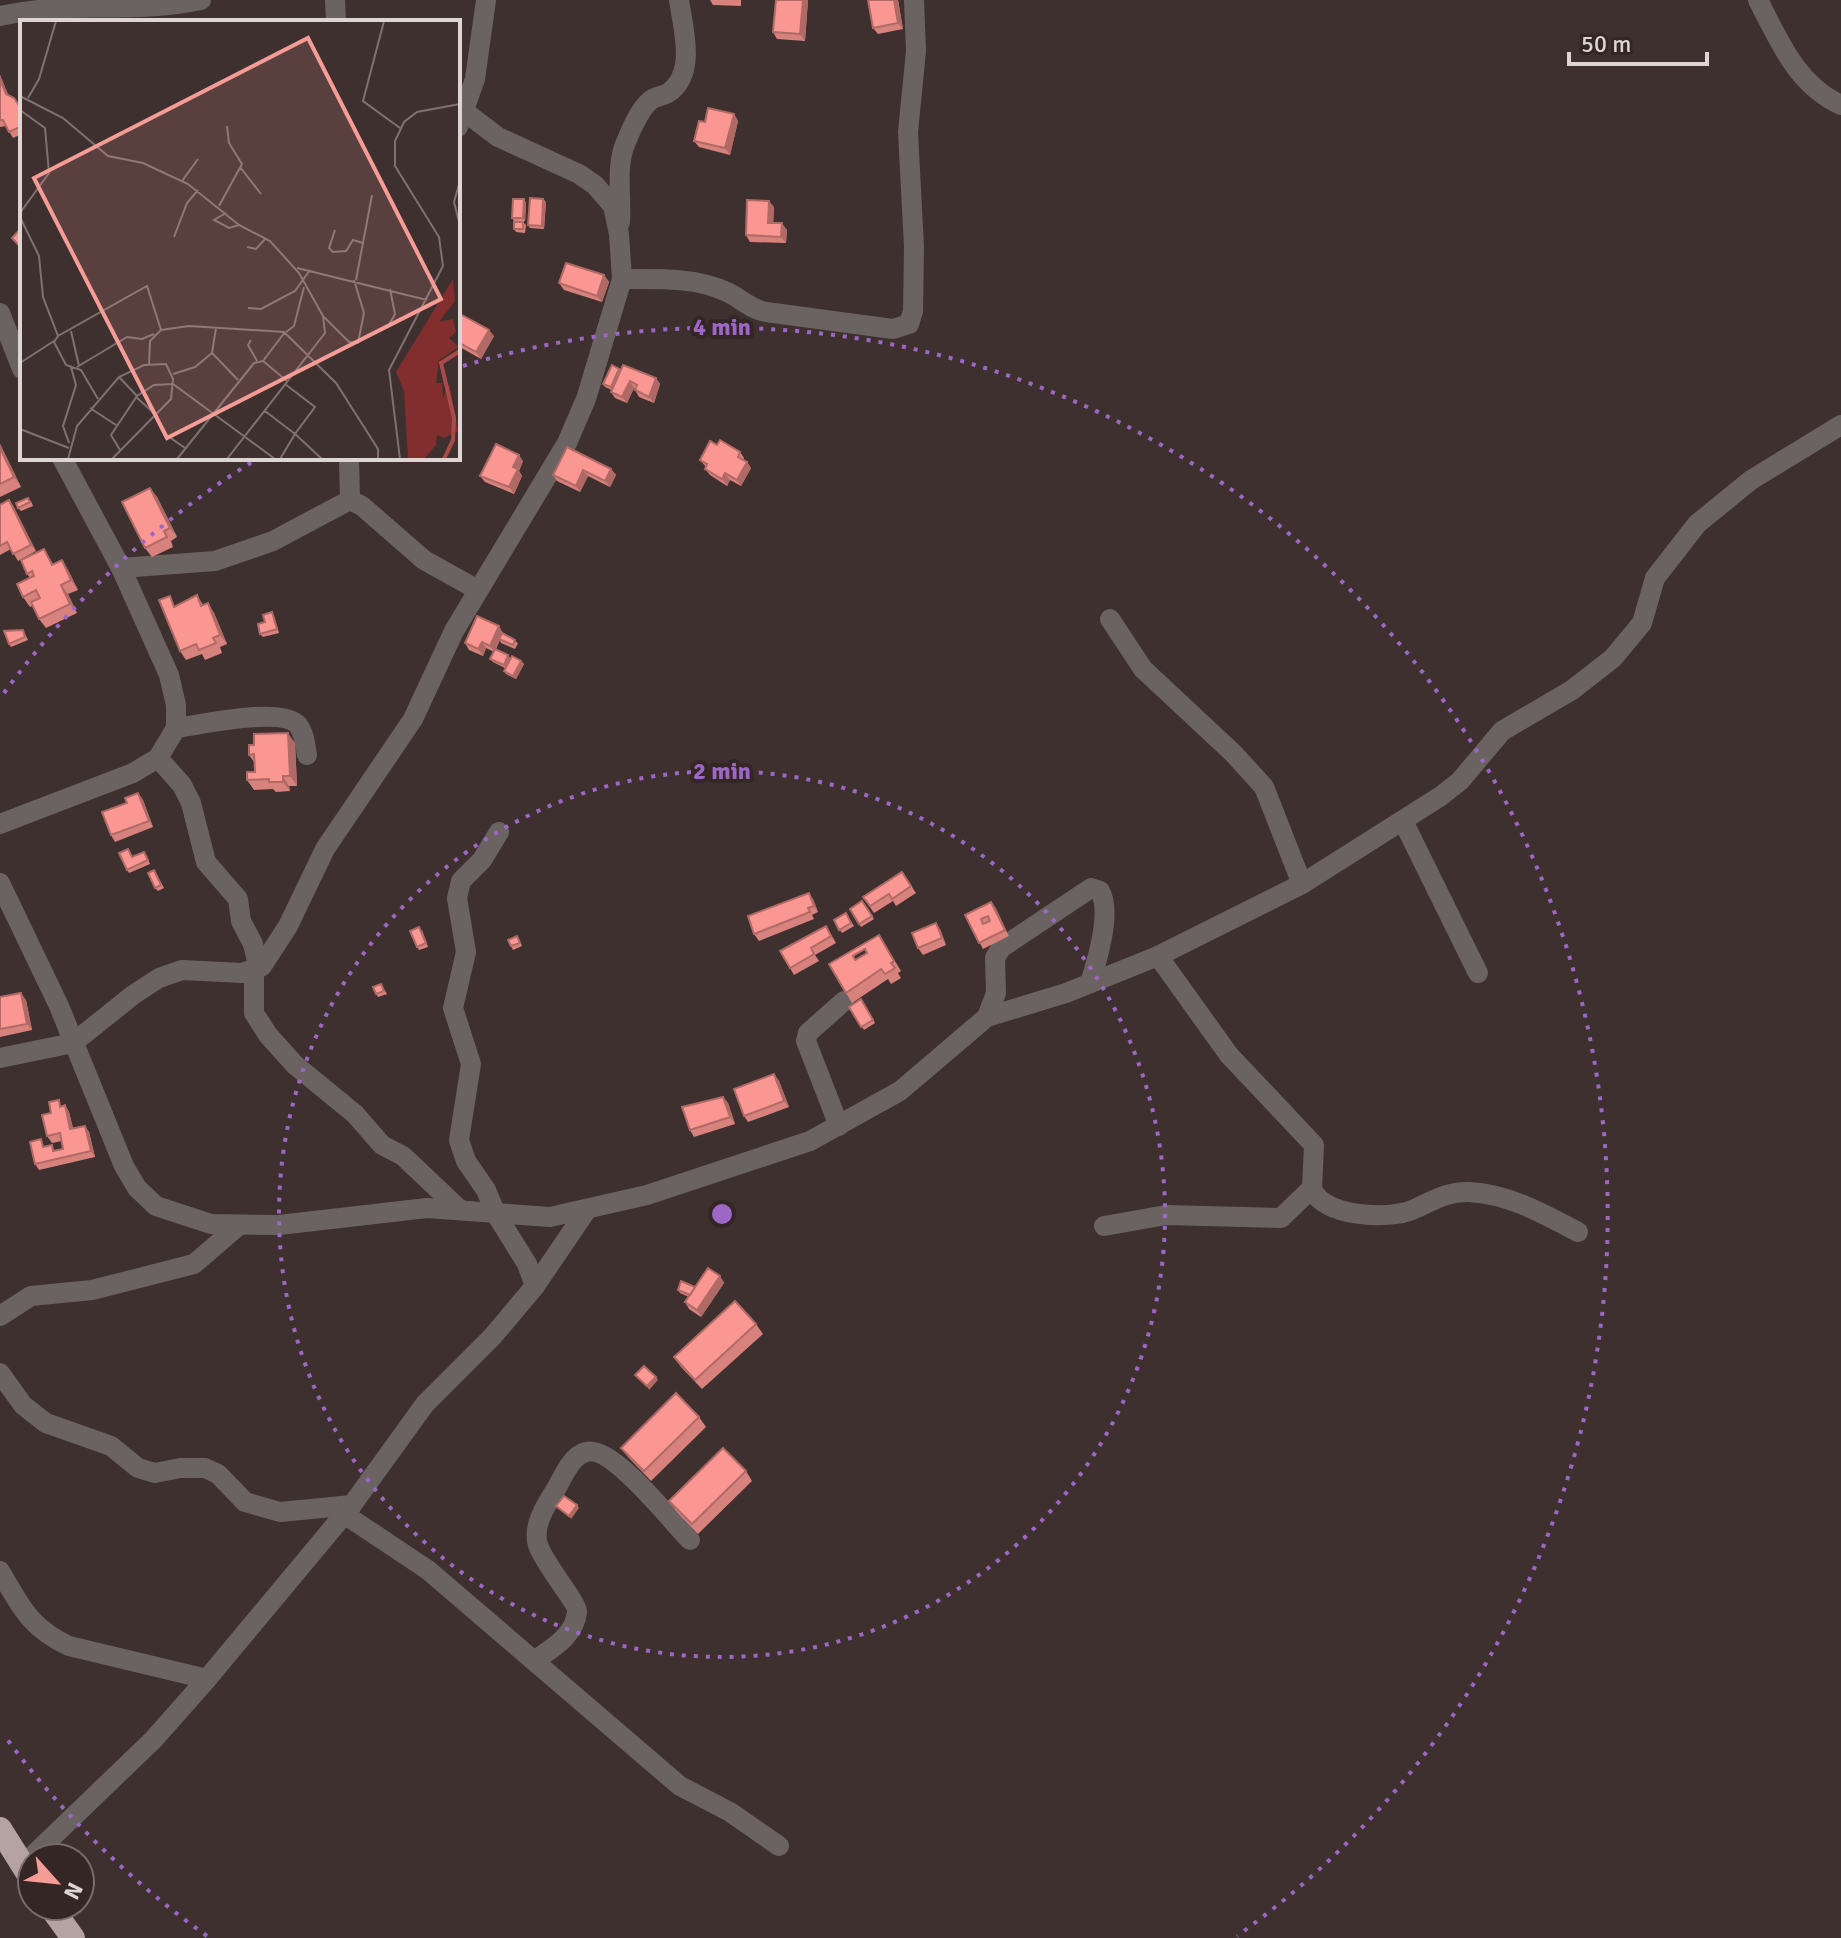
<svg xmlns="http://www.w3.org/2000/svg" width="1841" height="1938" font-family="Signika,sans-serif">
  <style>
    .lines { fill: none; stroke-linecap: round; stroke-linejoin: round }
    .minor { stroke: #6a6362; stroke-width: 20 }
    .highway { stroke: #b4a3a1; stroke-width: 24 }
    .wall { fill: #d8827e; fill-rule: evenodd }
    .shaded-wall { fill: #b06a66 }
    .building { fill: #fb9792; stroke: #b06a66; stroke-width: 2; fill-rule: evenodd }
    .ring { fill: none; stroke: #9d67c6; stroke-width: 4; stroke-dasharray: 4 8 }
    .inset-river { fill: none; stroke: #a74c4a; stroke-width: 4 }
    .inset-road { fill: none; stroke: #7e7271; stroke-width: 2 }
    .view { fill: #f59c96; fill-opacity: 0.15; stroke: #f59c96; stroke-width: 4 }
    .inset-edge { fill: none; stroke: #ddd4d3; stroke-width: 4 }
    .centre { fill: #9d67c6; stroke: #342625; stroke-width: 4 }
    .ring-label { font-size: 24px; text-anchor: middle; font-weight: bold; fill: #9d67c6; stroke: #342625; stroke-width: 8; stroke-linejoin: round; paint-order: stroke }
  </style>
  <rect width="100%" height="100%" fill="#3e302f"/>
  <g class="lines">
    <g class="minor">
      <path d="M335,0l1,22"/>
      <path d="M1758,0c22,42 38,84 83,105"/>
      <path d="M0,16c73,-16 129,-1 201,-16"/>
      <path d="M458,127l17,-48 11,-79"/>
      <path d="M620,222c2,-25 -5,-56 6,-80 5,-12 14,-34 25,-42 5,-4 12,-4 17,-7 29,-19 15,-65 11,-93"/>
      <path d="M622,279c34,0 74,-2 105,13 15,7 23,17 39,20l127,17 16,-5 4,-13 1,-64 -6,-115 8,-81 -2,-51"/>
      <path d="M0,313l22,56"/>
      <path d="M349,458l1,42"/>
      <path d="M121,568l94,-7 58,-20 77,-41 12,6 62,54 54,30"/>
      <path d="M1110,619l33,50 90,84 31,34 38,97"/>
      <path d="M176,728c24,-3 106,-22 122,-3 7,9 7,20 9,30"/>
      <path d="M158,758l24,27 9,18 15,59 32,37 3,22 12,23 6,24"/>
      <path d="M1403,821l75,152"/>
      <path d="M0,824l133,-51 25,-15 18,-30v-23l-7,-30 -48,-107 -59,-110"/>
      <path d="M499,832l-17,28 -21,21 -4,17 9,54 -13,56 18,56 -12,76 7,21 20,29 10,24 31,50 8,22"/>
      <path d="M0,883l59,123 65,160 13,22 19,18 55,18 68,1 148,-17 123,9 97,-22 163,-54 90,-50 87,-74 79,-24 92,-37 144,-72 139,-88 19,-15 42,-50 70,-41 41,-32 29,-35 13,-45 42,-54 54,-44 90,-55"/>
      <path d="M1158,956l71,99 85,90 -2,43c9,29 77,32 100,22 19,-8 35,-19 57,-18 40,2 75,22 109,40"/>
      <path d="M254,971v42l14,22 27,30 60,49 27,31 21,11 55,52"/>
      <path d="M987,1017l9,-24 -1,-35 6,-10 90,-60 9,3c12,21 -3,70 -10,92"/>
      <path d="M0,1058l73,-15 60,-48 26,-17 23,-8 60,3 20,-7 26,-40 37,-77 88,-130 41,-88 113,-188 19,-44 36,-120 -3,-45 -6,-28 -18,-21 -16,-11 -81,-37 -33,-25"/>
      <path d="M839,1126l-33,-85 2,-8 36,-32"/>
      <path d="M1104,1226l62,-11 115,3 31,-30"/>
      <path d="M0,1316l31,-20 61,-6 102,-26 43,-37"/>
      <path d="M0,1373l23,32 23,18 65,23 27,22 17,5 25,-5h25l13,6 27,28 35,10 72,-7"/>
      <path d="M344,1514l84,56 252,216 50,26 49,34"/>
      <path d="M0,1571c21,36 30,57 69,75l138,33"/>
      <path d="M534,1661c17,-12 41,-25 43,-49 1,-9 -33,-48 -39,-67 -6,-19 8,-40 18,-56 7,-12 15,-33 30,-37 26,-8 85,69 104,88"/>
      <path d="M22,1866l131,-126 54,-61 145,-174 73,-101 68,-68 42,-50 51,-75"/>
    </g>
    <g class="highway">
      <path d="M0,1829l32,51"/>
      <path d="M50,1906l23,32"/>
    </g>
  </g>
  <g class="wall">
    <path d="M710,0h31v6l-28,-1z"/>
    <path d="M808,0l-3,41 -28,-2 -4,-7z"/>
    <path d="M898,0l5,29 -25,5 -5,-6z"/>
    <path d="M0,75l8,20 14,14v25l-9,4 -7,-12 -6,1z"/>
    <path d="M734,114l4,7 -8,34 -31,-8 -5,-6 11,-19z"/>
    <path d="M524,199l2,4 -1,18h-11l-2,-3z"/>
    <path d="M543,199l3,3 -2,27 -14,-1 -2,-3z"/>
    <path d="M774,207l-1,16 14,7 -1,13 -36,-1 -4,-7z"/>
    <path d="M523,222l3,3 -1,8 -9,-1 -2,-3z"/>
    <path d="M604,275l5,7 -7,20 -38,-12 -5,-7z"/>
    <path d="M458,322l36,14 -13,23 -23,-13z"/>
    <path d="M619,369l1,1 36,8 4,6 -6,19 -15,-6 -5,-9 -7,15 -12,-5 -4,-6 1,-2 -7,-3 -2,-3z"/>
    <path d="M0,444l21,43 -21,10z"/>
    <path d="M717,445l23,7 4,6v2l3,2 4,6 -10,18 -11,-6 -3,6 -17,-11 -5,-6 1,-2 -6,-7z"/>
    <path d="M567,447l44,22 5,6 -6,12 -22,-11 -8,16 -23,-11 -4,-6z"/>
    <path d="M523,461l-4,10 3,5 -8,18 -29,-12 -5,-6z"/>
    <path d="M150,488l7,9 20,40 -6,4 2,6 -21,10 -7,-9z"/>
    <path d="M9,500l27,51 -18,10 -7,-12 -11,6v-50z"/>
    <path d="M31,501l2,5 -12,5 -3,-3z"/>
    <path d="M44,549l9,15 9,-4 6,10 10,20 -10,4 9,19 -31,15 -7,-9 -7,-13 -2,1 -7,-10 7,-19 -3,-4z"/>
    <path d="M197,595l6,10 5,-2 6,10 13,31 -7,3 2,6 -17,7 -3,-6 -16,6 -6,-9 -3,-46z"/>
    <path d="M272,612l2,4 5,17 -16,4 -3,-3 5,-12z"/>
    <path d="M23,630l5,10 -17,7 -2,-3z"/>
    <path d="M503,633v1l15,9 -3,6 -14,-6 -1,-3 -4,9 14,9 11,3 3,3 -8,15 -10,-5 -2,-3 1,-3 -12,-6 -3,-3 4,-7 -8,-4 -3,8 -14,-6 -4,-7z"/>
    <path d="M295,743l2,43h-8l1,5 -14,1 -3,-3 -19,1 -7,-10 8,-8 -1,-10 -5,-7 5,-10z"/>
    <path d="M138,793l5,7 10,27 -38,15 -4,-7 16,-32z"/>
    <path d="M128,849l4,8 14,-2 4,9 -21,9 -2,-3z"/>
    <path d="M902,872l14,21 -20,13 -3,-5 -19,12 -11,-16z"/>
    <path d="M156,873l8,15 -6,3 -3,-3z"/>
    <path d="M813,899l5,13 -6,3 2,4 -55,22 -5,-7z"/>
    <path d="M862,901l12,18 -13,8 -11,-18z"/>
    <path d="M991,902l18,34 -26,13 -18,-34z"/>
    <path d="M846,913l8,13 -12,7 -8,-13z"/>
    <path d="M826,926l10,17 -21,12 4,6 -25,14 -4,-7z"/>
    <path d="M940,929l6,16 -23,10 -5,-7z"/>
    <path d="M422,930l6,17 -9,3 -2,-3z"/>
    <path d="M879,935l22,36 -3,2 3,5 -10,6 -3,-5 -36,24 -23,-39zM865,949l2,4 -12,7 -2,-4z"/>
    <path d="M517,936l5,10 -9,4 -2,-4z"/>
    <path d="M381,984l6,10 -9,3 -2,-3z"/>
    <path d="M0,997l26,3 6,30 -32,7z"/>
    <path d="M861,999l14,24 -11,7 -15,-23z"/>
    <path d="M774,1074l5,7 10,26 -41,15 -4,-6z"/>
    <path d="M723,1097l5,6 7,21 -41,13 -4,-7z"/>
    <path d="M65,1105l4,7 4,16 12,-2 4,6 6,25 -56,13 -4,-6 11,-18 10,5 7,-2 -1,-8 -10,2 -5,-7 4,-23z"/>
    <path d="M720,1276l4,7 -23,34 -12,-8 -4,-7 4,-5 -9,-4 -2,-3 17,-3z"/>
    <path d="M756,1324l7,10 -61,55 -21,-22 -7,-10z"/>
    <path d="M699,1417l7,10 -55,54 -23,-24 -7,-9z"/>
    <path d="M746,1471l6,10 -54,53 -22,-23 -7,-10z"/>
  </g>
  <g class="shaded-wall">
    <path d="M803,0h5l-3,41 -5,-7z"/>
    <path d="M894,0h4l5,29 -5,-6z"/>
    <path d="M0,75l11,26 -5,-7 -6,-14z"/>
    <path d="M734,114l4,7 -8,34 -5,-7z"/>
    <path d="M524,199l2,4 -1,18 -2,-3z"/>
    <path d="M543,199l3,3 -2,27 -2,-3z"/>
    <path d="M769,201l5,6 -1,22 -5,-6z"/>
    <path d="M782,223l5,7 -1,13 -5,-6z"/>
    <path d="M604,275l5,7 -7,20 -5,-6z"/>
    <path d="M489,330l5,6 -13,23 -5,-7z"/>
    <path d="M656,378l4,6 -6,19 -5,-6z"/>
    <path d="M630,381l4,7 -7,15 -5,-6z"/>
    <path d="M0,444l21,43 -7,-10 -14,-29z"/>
    <path d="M519,455l4,6 -4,10 3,5 -8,18 -5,-7 4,-20z"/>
    <path d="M747,462l4,6 -10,18 -4,-6z"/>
    <path d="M611,469l5,6 -6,12 -5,-6z"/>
    <path d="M583,470l5,6 -8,16 -4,-6z"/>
    <path d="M725,473l5,7 -3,6 -5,-7z"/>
    <path d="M150,488l7,9 20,40 -7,-9z"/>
    <path d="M9,500l5,7 22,44 -5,-6z"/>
    <path d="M62,560l6,10 10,20 -7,-10z"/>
    <path d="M61,585l7,9 9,19 -7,-9z"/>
    <path d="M208,603l6,10 13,31 -7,-9z"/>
    <path d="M499,626l4,7 -9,19 -4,-6z"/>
    <path d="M482,642l4,6 -3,8 -5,-7z"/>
    <path d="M508,655l3,4 -5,9 -2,-3z"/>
    <path d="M521,661l3,3 -8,15 -3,-3z"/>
    <path d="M288,733l7,10 2,43 -7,-10z"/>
    <path d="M283,776l6,10 1,5 -7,-9z"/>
    <path d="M138,793l5,7 10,27 -4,-6z"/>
    <path d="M809,893l4,6 5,13 -4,-6z"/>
    <path d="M991,902l5,6 13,28 -4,-6z"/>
    <path d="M936,923l4,6 6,16 -4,-7z"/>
    <path d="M21,993l5,7 6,30 -5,-6z"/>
    <path d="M774,1074l5,7 10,26 -5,-6z"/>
    <path d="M723,1097l5,6 7,21 -5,-7z"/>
    <path d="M65,1105l4,7 6,24 -5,-7z"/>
    <path d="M85,1126l4,6 6,25 -4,-6z"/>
    <path d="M720,1276l4,7 -23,34 -4,-7z"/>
    <path d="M656,1377l2,3 -9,10 -2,-4z"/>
    <path d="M577,1505l2,3 -8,11 -2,-3z"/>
  </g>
  <g class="building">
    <path d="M776,0h27l-3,34 -27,-2z"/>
    <path d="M868,0h26l4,23 -25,5z"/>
    <path d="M0,80l6,14 8,4 8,12v16l-13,6 -6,-12h-3z"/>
    <path d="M708,108l26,6 -9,34 -31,-7 5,-20 6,1z"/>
    <path d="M530,198l13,1 -1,27 -14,-1z"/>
    <path d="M513,199h11l-1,19h-11z"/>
    <path d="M747,200l22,1 -1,22h14l-1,14 -35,-2z"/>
    <rect x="514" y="222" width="9" height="7"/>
    <path d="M22,227v22l-10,-11z"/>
    <path d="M566,263l38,12 -7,21 -38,-13z"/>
    <path d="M462,315l27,15 -13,22 -18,-10v-20z"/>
    <path d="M612,365l7,4 -8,18 -8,-3z"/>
    <path d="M623,365l33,13 -7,19 -14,-7 2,-5 -7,-4 -8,16 -11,-5z"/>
    <path d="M720,440l20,12 -2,5 9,5 -10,18 -12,-7 -3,6 -17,-10 2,-5 -7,-4 10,-19 7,4z"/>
    <path d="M496,444l23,11 -6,12 5,2 -9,18 -29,-11z"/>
    <path d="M567,447l44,22 -6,12 -22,-11 -7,16 -23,-11z"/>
    <path d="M0,448l14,29 -14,7z"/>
    <path d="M150,488l20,40 -6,3 3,6 -22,11 -23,-46z"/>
    <path d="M28,498l2,4 -12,6 -2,-5z"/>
    <path d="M9,500l22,45 -18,9 -6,-12 -7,4v-41z"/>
    <path d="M44,549l8,16 10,-5 9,20 -10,5 9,19 -31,15 -8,-17 9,-4 -4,-8 -13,7 -6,-13 17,-8 -2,-5 -5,3 -6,-14z"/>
    <path d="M197,595l4,11 7,-3 12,32 -7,3 3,5 -17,7 -3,-6 -16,7 -21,-51 11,-4 4,11z"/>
    <path d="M272,612l5,17 -17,5 -2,-10 7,-2 -2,-7z"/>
    <path d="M477,616l22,10 -9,20 -8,-4 -4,7 -13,-6z"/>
    <path d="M23,630l2,7 -16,7 -5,-13z"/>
    <path d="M502,633l13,7 -2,5 -14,-6z"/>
    <path d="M495,649l13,6 -4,10 -14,-6z"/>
    <path d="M512,656l9,5 -8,15 -9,-5z"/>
    <path d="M288,733l2,43h-7v6h-14v-3l-22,1v-8h8l-1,-18 -5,1v-10h5v-11z"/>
    <path d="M138,793l11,28 -38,14 -9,-23 25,-9 -2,-5z"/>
    <path d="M128,849l4,8 12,-5 4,8 -21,10 -8,-17z"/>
    <path d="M154,870l7,15 -6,3 -7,-15z"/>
    <path d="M902,872l9,14 -19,13 -3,-5 -19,12 -7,-9z"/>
    <path d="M809,893l5,13 -6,2 2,4 -56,22 -6,-18z"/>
    <path d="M862,901l10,15 -13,8 -9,-15z"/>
    <path d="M991,902l14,28 -26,13 -14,-28zM988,916l2,5 -7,3 -2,-5z"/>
    <path d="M846,913l5,10 -12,7 -5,-10z"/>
    <path d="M936,923l6,15 -24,10 -6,-15z"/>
    <path d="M826,926l5,10 -20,12 3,6 -24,14 -10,-17z"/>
    <path d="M419,927l7,16 -9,4 -7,-16z"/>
    <path d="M879,935l15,26 -3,2 4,5 -10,6 -4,-5 -35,24 -17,-29zM865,949l2,4 -12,7 -2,-4z"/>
    <path d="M517,936l3,7 -9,3 -3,-6z"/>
    <path d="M381,984l3,7 -8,3 -3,-7z"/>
    <path d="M21,993l6,31 -27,5v-32z"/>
    <path d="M861,999l12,21 -12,7 -12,-20z"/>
    <path d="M774,1074l10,27 -40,15 -10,-27z"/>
    <path d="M723,1097l7,20 -40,13 -8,-23z"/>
    <path d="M59,1100l1,7 5,-2 5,24 15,-3 6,25 -56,13 -5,-22 11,-3 2,8 9,-2 1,6 10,-2 -3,-16 -13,3 -5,-21 9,-2 -2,-11z"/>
    <path d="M708,1268l12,8 -23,34 -12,-8z"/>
    <path d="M681,1281l14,6 -5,8 -12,-5z"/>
    <path d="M735,1301l21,23 -61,56 -21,-23z"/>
    <path d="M644,1366l12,11 -9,9 -12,-11z"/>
    <path d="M676,1393l23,24 -55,54 -23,-23z"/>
    <path d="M723,1448l23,23 -54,53 -23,-23z"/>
    <path d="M564,1496l13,9 -8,11 -13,-10z"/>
  </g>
  <g class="ring">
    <circle cx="722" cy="1214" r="443"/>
    <path d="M207 1936A887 887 0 0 1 4 1735M4 693A887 887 0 0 1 252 462M463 366A887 887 0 0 1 1237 1936"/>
  </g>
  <g transform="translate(20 20)">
    <rect width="440" height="440" fill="#3e302f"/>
    <path d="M433,259l2,22 -16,21 14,-3 3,13 -7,6 10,9 -20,13 -3,23h6l1,15 6,-15 9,48 -14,7 -7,-3 -1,10 -12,14h-16l-4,-68 -8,-19z" fill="#822e2e"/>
    <path class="inset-river" d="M424,439l9,-19 1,-22 -13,-55 19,-12"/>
    <path class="inset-road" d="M364,1l-21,80 37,27M0,76l43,22 45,38 35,7 45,21 51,41 31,16 29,32 24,43 2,17 -98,126M8,78l11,-19 17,-58M0,90l25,18 4,45 -29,40M220,147l21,27M162,161l16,-22M440,161l-6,21 6,24M199,186l23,-42 -13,-21 -2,-17M206,193l-12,7 15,8 10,-3M0,197l19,39 4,41 15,39M315,210l-6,18 4,4 13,-1 7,-11 10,3M154,217l13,-34 11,-13M227,227l9,2 10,-11M277,248l130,32M336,260l16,-85M228,288l13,1 34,-18 15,-21M304,297l25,25 9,1 6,-30 -10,-33M369,305l6,-11 -5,-25M196,308l-4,25 26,27M51,311l8,35M266,312l8,-6 10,-39M231,320l-3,5 9,16M243,341l22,-29M0,343l34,-22M129,345l1,-24 11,-11 28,-4 95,6 52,51 42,66v10M57,347l50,-30 15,2 12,-5M153,354l22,-7 17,-14M99,357l18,19M265,364l30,23 -20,27 27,25M116,377l19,17 10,20 20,14M78,379l-17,-29 -15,-5 -12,-23 4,-6 89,-50 14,44M70,388l26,17M245,391l30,23 -15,25M0,409l49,19M49,423l-6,-17 13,-41 -5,-18M100,430l-9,-15 26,-39 17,-11 19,-1 102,75M48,439l9,-33 42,-49 25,-12 22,-1 7,15 -2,20 -59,60M157,439l77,-96 9,-2 24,20M380,439l-11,-89 54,-104 -4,-29 -44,-71v-25l9,-19 13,-10 43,-8"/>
    <path class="view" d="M288,18l133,261 -274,139 -133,-260z"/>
    <rect width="440" height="440" class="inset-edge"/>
  </g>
  <circle cx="722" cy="1214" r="12" class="centre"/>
  <g class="ring-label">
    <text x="722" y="335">4 min</text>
    <text x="722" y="779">2 min</text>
  </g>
  <g transform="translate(56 1882) rotate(117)"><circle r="38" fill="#342625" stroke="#786c6b" stroke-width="2"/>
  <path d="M0-6L14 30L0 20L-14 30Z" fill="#f59c96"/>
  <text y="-12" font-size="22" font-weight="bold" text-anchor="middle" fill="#ddd4d3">N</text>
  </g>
  <path d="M1569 52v12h138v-12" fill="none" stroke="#ddd4d3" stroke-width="4"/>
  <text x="1581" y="52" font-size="24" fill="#ddd4d3" stroke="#342625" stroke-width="6" paint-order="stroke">50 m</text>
</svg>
